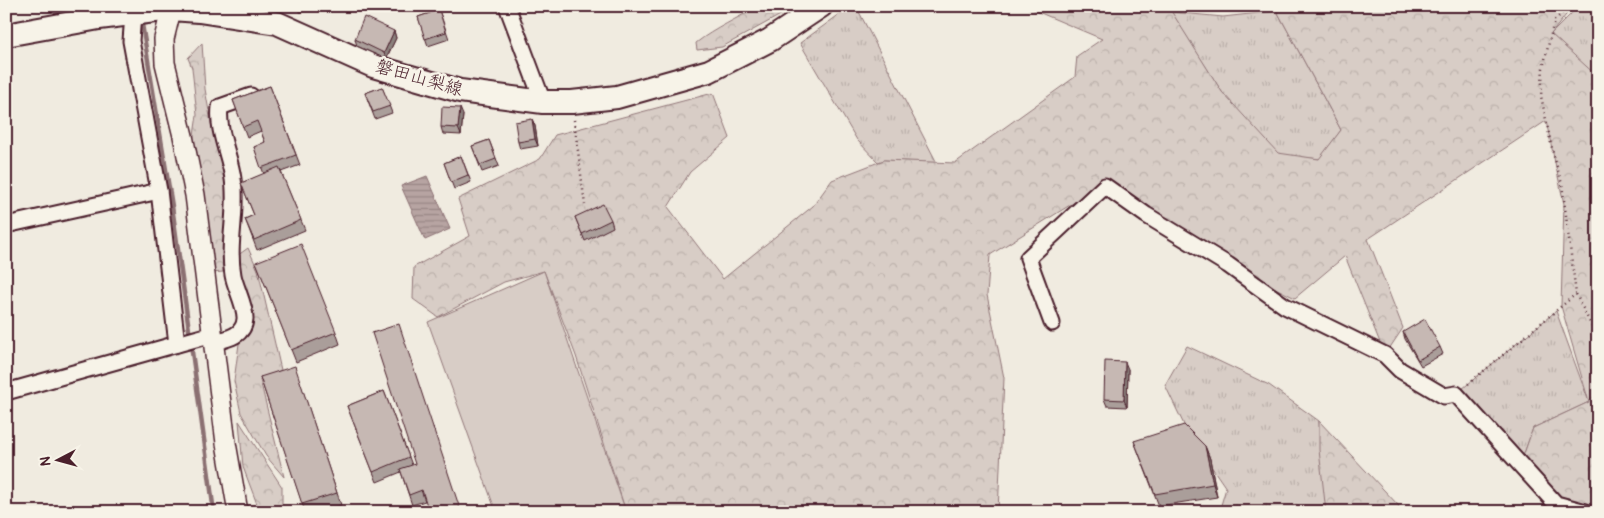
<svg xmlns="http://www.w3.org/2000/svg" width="1604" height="518" font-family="Pangolin,'Klee One',sans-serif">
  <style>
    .grass { fill: url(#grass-tufts); stroke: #917678 }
    .forest { fill: url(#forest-crowns); stroke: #917678 }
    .garden { fill: #d8cdc6; stroke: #917678 }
    .water { fill: url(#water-rules); stroke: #8b6f72 }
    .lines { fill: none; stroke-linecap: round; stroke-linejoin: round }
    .stream { stroke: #8b6f72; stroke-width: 4.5 }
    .minor-casing { stroke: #4a1f2b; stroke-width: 19 }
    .tertiary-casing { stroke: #4a1f2b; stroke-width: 22 }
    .secondary-casing { stroke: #4a1f2b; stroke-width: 26 }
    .path { stroke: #4a1f2b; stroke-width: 2.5; stroke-dasharray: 1 4; stroke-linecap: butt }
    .minor { stroke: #f7f3e8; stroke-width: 15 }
    .tertiary { stroke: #f7f3e8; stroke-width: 19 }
    .secondary { stroke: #f7f3e8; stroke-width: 22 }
    .wall { fill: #aa9e9a; stroke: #4a1f2b }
    .shaded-wall { fill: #8b817d; stroke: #4a1f2b }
    .building { fill: #c6b8b3; stroke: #4a1f2b }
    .labels { text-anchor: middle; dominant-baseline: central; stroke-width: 5; stroke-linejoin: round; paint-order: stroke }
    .street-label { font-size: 18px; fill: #4a1f2b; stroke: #f7f3e8 }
  </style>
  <defs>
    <pattern id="grass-tufts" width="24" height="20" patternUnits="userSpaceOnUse" patternTransform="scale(1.25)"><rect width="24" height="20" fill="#d8cdc6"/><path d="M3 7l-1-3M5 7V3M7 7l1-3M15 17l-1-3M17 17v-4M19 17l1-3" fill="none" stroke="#bbb0aa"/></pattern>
    <pattern id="forest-crowns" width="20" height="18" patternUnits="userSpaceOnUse" patternTransform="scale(1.25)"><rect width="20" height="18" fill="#d8cdc6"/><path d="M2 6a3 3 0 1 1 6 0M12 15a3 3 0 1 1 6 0" fill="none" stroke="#bbb0aa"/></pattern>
    <pattern id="water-rules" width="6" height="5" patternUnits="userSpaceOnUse" patternTransform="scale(1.25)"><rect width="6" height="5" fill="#b7a4a2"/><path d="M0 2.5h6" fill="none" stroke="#978584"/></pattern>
  </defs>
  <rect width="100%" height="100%" fill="#f0ebe0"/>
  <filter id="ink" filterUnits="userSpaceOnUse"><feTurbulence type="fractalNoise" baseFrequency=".02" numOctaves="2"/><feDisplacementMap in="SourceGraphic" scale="10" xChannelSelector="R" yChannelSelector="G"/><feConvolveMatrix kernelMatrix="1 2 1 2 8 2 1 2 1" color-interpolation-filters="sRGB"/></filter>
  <g filter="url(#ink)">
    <g class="grass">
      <path d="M851,6h5l81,157 -52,-3 -7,2 -21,-22 -57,-97z"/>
      <path d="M1579,6h19v74l-47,-46z"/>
      <path d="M1277,11l64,119 -21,29 -47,-5 -51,-62 -51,-80 52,5z"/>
      <path d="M1556,311l33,91 -56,26 -13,37 -64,-71z"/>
      <path d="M1187,346l82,39 50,36 8,91h-108l7,-24 -39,-57 -22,-46z"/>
    </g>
    <g class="forest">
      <path d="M758,6h39l-75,41 -25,3 -1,-7c19,-15 41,-24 62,-37z"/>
      <path d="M1024,6h144l54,86 56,61 41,6 22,-29 -64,-119 24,-5h272l-22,28 47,43v435h-16l-9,-3 -53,-44 13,-37 56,-26 -28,-96 3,-102 -18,-83 -178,118 35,89 -18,27 -40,-99 -50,42 -79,-40 -110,-72 -20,9 -96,60 -3,40 17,83 -6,134h-372l-50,-156 -32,-85 -40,11 -66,35 -25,-18 1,-32 56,-31 -12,-37 82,-40 15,-24 158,-42 17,45 -40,34 -22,35 55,72 90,-73 19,-26 52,-20 71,3 120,-86 2,-21 25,-17z"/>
      <path d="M202,43l3,46 7,39 11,37 6,45 -6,62 -12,1 -22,-104 8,-54 -5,-47 -4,-10z"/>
      <path d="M248,248l10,22 23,100 -21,10 24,97 -18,-21 -25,-43 -7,-32 11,-82 -8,-43z"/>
      <path d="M239,421l43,66v25h-22l-17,-45z"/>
      <path d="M1319,421l80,85 -3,6h-70l-7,-62z"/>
    </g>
    <path class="garden" d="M544,271l82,241h-130l-68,-190z"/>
    <path class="water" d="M427,176l23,53 -25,11 -24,-54z"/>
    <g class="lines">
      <path class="stream" d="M141,18l31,188 42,306"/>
      <defs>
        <g id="minor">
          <path d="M507,6l36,96"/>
          <path d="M133,14l-2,27 28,150 18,153"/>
          <path d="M6,225l153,-34"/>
          <path d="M1052,323l-24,-65 77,-72 41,29 82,50 57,41 100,49 15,15 44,26 12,-2 100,110 30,8"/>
          <path d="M214,342c13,-3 30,-6 31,-23 1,-12 -10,-32 -12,-44 -6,-32 5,-64 0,-96 -3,-24 -16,-47 -13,-72l31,-11"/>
          <path d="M6,392l207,-58"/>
        </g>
        <path id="tertiary" d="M172,6l-8,33 1,24 18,73 12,59 31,248 12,69"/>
        <path id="secondary" d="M6,35l93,-17 72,-9 28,2 78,12 96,43 87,25 83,11h29l45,-5 92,-26 61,-31 51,-34"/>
      </defs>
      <use href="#minor" class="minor-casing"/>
      <use href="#tertiary" class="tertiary-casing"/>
      <use href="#secondary" class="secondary-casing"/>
      <g class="path">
        <path d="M1570,6l-16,15 -11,47 -2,28 12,57 9,31 14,110 22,45"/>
        <path d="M574,120l11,85"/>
        <path d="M1468,384l108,-90"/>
      </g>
      <use href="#minor" class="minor"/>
      <use href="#tertiary" class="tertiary"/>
      <use href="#secondary" class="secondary"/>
    </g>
    <g class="wall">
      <path d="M45,6h19l-17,4z"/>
      <path d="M298,6h25l1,2 -24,4z"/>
      <path d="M439,10l10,29 -21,7 -10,-29z"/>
      <path d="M394,31l2,7 -10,21 -29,-13 -2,-7z"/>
      <path d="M270,86l30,79 -19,7 24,58 -48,20 -12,-31 9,-4 -13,-32 23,-9 -10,-27 11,-4 -4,-12 -14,6 -14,-37z"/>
      <path d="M382,87l10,26 -17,6 -10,-26z"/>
      <path d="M463,115l-2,20 -18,-1 -2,-7z"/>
      <path d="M532,119l3,7 3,20 -18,3 -2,-7z"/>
      <path d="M489,140l10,26 -17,6 -10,-26z"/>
      <path d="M461,156l10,26 -17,7 -10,-26z"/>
      <path d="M575,217l36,3 2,7 -28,14z"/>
      <path d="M256,262l80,70 4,12 -44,18z"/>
      <path d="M1403,332l37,15 3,7 -22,12 -16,-27z"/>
      <path d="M1128,369l-1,38 -20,-1 -3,-7z"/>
      <path d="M260,377l39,2 42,126 -18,7h-18z"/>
      <path d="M384,391l28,74 13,36 -13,4 -11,-33 -24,10 -30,-76z"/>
      <path d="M1134,441l71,5 5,13 7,38 -58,9z"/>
    </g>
    <g class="shaded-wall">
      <path d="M394,31l2,7 -10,21 -2,-6z"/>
      <path d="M460,108l3,7 -2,20 -3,-7z"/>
      <path d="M532,119l3,7 3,20 -3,-7z"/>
      <path d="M1125,362l3,7 -1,38 -3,-7z"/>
      <path d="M1205,446l5,13 7,38 -4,-13z"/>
    </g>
    <g class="building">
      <path d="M439,10l7,22 -21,7 -7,-22z"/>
      <path d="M364,17l30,14 -10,22 -29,-14z"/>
      <path d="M270,86l26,69 -35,13 -7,-21 11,-5 -8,-21 -14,6 -10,-27z"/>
      <path d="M382,87l8,19 -17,6 -8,-19z"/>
      <path d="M442,107l18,1 -2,20 -17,-1z"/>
      <path d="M532,119l3,20 -17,3 -3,-20z"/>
      <path d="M489,140l7,19 -16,6 -8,-19z"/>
      <path d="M461,156l7,19 -17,7 -7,-19z"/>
      <path d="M279,167l22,53 -47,20 -9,-21 9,-4 -13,-32z"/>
      <path d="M603,204l8,16 -29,14 -7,-17z"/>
      <path d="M301,244l35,88 -45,18 -35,-88z"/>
      <path d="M1425,319l15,28 -22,13 -15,-28z"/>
      <path d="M399,324l62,188h-32l-7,-22 -13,5 -9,-26 15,-5 -43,-131z"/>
      <path d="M1105,361l20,1 -1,38 -20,-1z"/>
      <path d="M295,366l42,127 -35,11 -42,-127z"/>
      <path d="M384,391l25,66 -36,15 -26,-66z"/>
      <path d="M1184,425l21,21 8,38 -58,10 -21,-53z"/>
    </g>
  </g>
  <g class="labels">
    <g class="street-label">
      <text transform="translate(419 78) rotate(16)">磐田山梨線</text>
    </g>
  </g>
  <rect width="1604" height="518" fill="none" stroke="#f7f3e8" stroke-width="25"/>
  <rect x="12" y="12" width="1579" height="493" fill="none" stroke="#4a1f2b" stroke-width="2" filter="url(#ink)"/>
  <g transform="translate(58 460) rotate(264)" stroke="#f7f3e8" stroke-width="4" paint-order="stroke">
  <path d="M0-4L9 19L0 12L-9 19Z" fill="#4a1f2b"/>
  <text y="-8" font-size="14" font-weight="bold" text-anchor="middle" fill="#4a1f2b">N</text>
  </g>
</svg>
